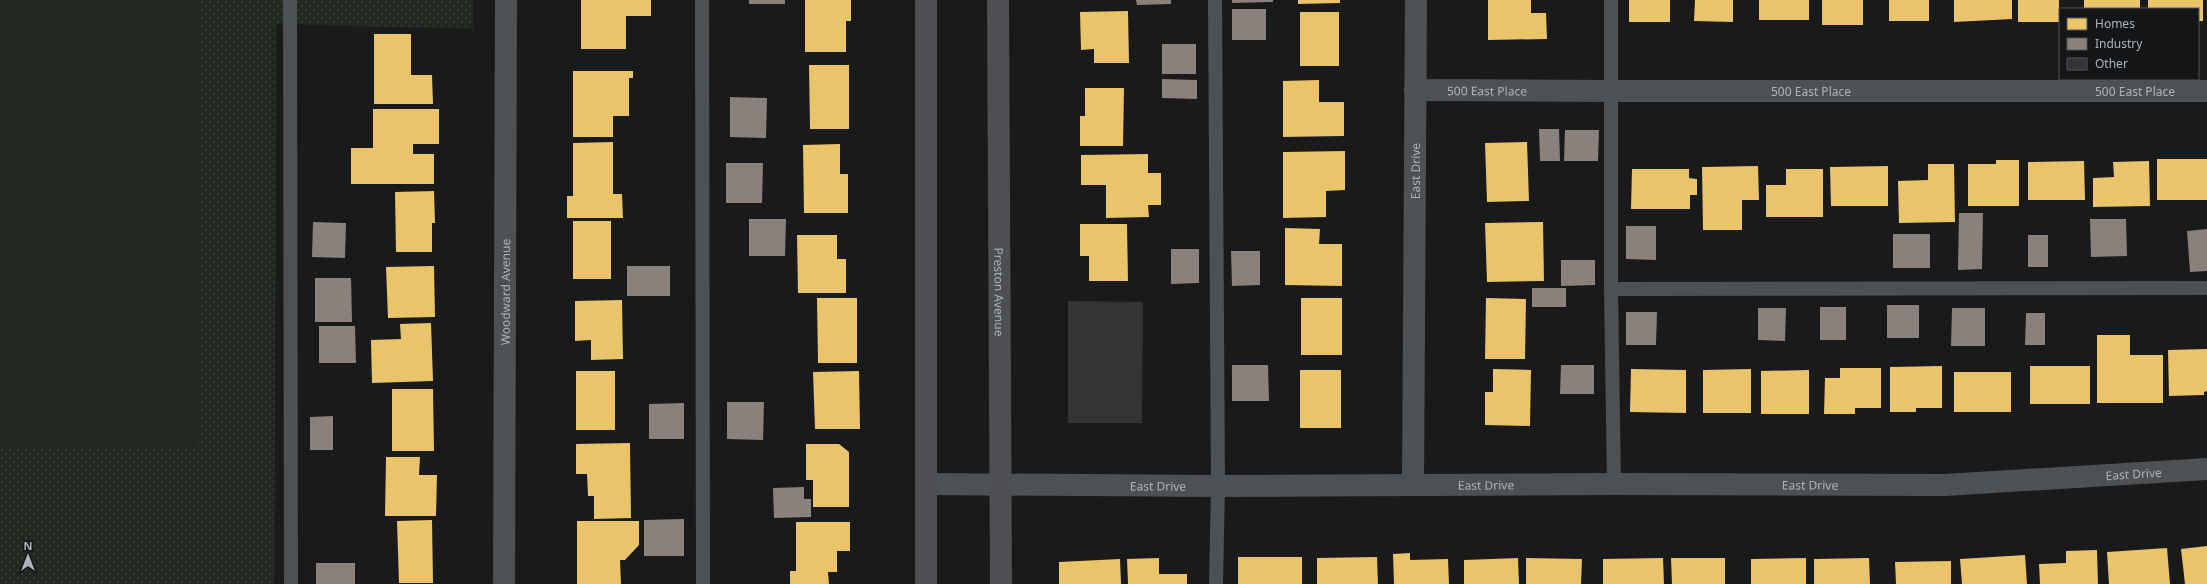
<svg xmlns="http://www.w3.org/2000/svg" width="2207" height="584" font-family="'Noto Sans',sans-serif">
  <style>
    .green { fill: url(#green-dots) }
    .pitch { fill: #212820 }
    .homes { fill: #e9c46a }
    .industry { fill: #8a817c }
    .building { fill: #333435 }
    .lines { fill: none; stroke-linecap: round; stroke-linejoin: round }
    .service { stroke: #4e5154; stroke-width: 14 }
    .minor { stroke: #4e5154; stroke-width: 22 }
    .secondary { stroke: #4d4f52; stroke-width: 22 }
    .labels { text-anchor: middle; dominant-baseline: central; stroke-width: 4; stroke-linejoin: round; paint-order: stroke }
    .street-label { font-size: 12px; fill: #acb4bb; stroke: #141517 }
  </style>
  <defs>
    <pattern id="green-dots" width="8" height="8" patternUnits="userSpaceOnUse"><rect width="8" height="8" fill="#212820"/><path d="M2 2h.1M6 6h.1" fill="none" stroke="#3f453e" stroke-width="1.8" stroke-linecap="round"/></pattern>
  </defs>
  <rect width="100%" height="100%" fill="#1a1a1b"/>
  <path class="green" d="M0,0h473v29l-196,-5 -3,560h-274z"/>
  <path class="pitch" d="M0,0h199l-1,448 -198,-1z"/>
  <g class="homes">
    <path d="M581,0h70v16h-25v33h-45z"/>
    <path d="M805,0h46v21h-5v31h-41z"/>
    <path d="M1298,0h42v3l-42,1z"/>
    <path d="M1488,0h43v13h15l1,26 -59,1z"/>
    <rect x="1629" y="0" width="41" height="22"/>
    <path d="M1695,0h38v22l-39,-1z"/>
    <rect x="1759" y="0" width="50" height="20"/>
    <rect x="1822" y="0" width="41" height="25"/>
    <rect x="1889" y="0" width="40" height="21"/>
    <path d="M1954,0h58v19l-58,3z"/>
    <rect x="2018" y="0" width="41" height="22"/>
    <rect x="2084" y="0" width="56" height="9"/>
    <path d="M2148,0h55v21h-5v-12h-50z"/>
    <path d="M1128,11l1,52h-35v-14l-13,1 -1,-38z"/>
    <rect x="1300" y="12" width="39" height="54"/>
    <path d="M374,34h37v41h21l1,29h-59z"/>
    <path d="M809,65h40v64h-39z"/>
    <path d="M573,71h60v7h-4v38h-16v21h-40z"/>
    <path d="M1319,80v22h25v34l-61,1v-56z"/>
    <path d="M1085,88h39l-1,58h-43v-30h5z"/>
    <path d="M373,109h66v35h-26v10h21v30h-83v-36h22z"/>
    <path d="M613,142v52h9l1,24h-56v-22h6v-53z"/>
    <path d="M1527,142l2,59 -42,1 -2,-59z"/>
    <path d="M840,144v30h8v39h-44l-1,-68z"/>
    <path d="M1345,151v39l-19,1v26l-43,1v-66z"/>
    <path d="M1148,154v19h13v32h-13l1,12 -43,1v-33h-25v-30z"/>
    <rect x="2157" y="159" width="50" height="41"/>
    <path d="M1996,160h23v46h-51v-42h28z"/>
    <path d="M2084,161l1,39h-57v-38z"/>
    <path d="M2149,161l1,45 -57,1v-29l21,-1 -1,-15z"/>
    <path d="M1928,164h26l1,58 -56,1 -1,-42 30,-1z"/>
    <path d="M1758,166l1,34h-17v30h-39l-1,-63z"/>
    <path d="M1888,166v40h-57l-1,-39z"/>
    <path d="M1632,169h57v9l8,1v16h-7v14h-59z"/>
    <path d="M1786,169h37v48h-57v-32h20z"/>
    <path d="M434,191l1,32h-3v29h-36l-1,-60z"/>
    <rect x="573" y="221" width="38" height="58"/>
    <path d="M1543,222l1,59 -57,1 -2,-59z"/>
    <path d="M1080,224h47l1,57h-39v-25h-9z"/>
    <path d="M1285,228l35,1 -1,15h23v42l-57,-1z"/>
    <path d="M797,235h40v24h9v34h-48z"/>
    <path d="M434,266l1,51 -47,1 -2,-51z"/>
    <path d="M817,298h40v65h-39z"/>
    <rect x="1301" y="298" width="41" height="57"/>
    <path d="M1486,298l40,1 -1,60h-40z"/>
    <path d="M622,300l1,59 -32,1v-20l-16,1v-40z"/>
    <path d="M431,323l2,58 -61,2 -1,-43 30,-1 -1,-15z"/>
    <path d="M2097,335h33v20h33v48h-66z"/>
    <path d="M2207,349v42l-3,1v3l-35,1 -1,-46z"/>
    <path d="M1942,366v42h-26v4h-26v-45z"/>
    <rect x="2030" y="366" width="60" height="38"/>
    <path d="M1840,368h41v40h-26v6h-31l1,-36h15z"/>
    <path d="M1493,369l38,1 -1,56 -45,-1v-33h8z"/>
    <path d="M1631,369l55,1v43l-56,-1z"/>
    <path d="M1751,369v44h-48v-43z"/>
    <rect x="1300" y="370" width="41" height="58"/>
    <path d="M1809,370v44h-48v-43z"/>
    <rect x="576" y="371" width="39" height="59"/>
    <path d="M859,371l1,58h-45l-2,-57z"/>
    <rect x="1954" y="372" width="57" height="40"/>
    <path d="M392,389h41l1,62h-42z"/>
    <path d="M630,443l1,75 -37,1v-23h-6l-1,-22h-11v-30z"/>
    <path d="M806,444h33l10,8v55h-36v-27h-7z"/>
    <path d="M386,457h34l-1,18h18l-1,41h-51z"/>
    <path d="M432,520l1,63h-34l-2,-62z"/>
    <path d="M577,521h62v24l-14,15h-5l1,24h-44z"/>
    <path d="M796,522h54v29h-13v21h-9l1,12h-39v-13h6z"/>
    <path d="M2207,546v38h-22l-4,-35z"/>
    <path d="M2167,548l3,36h-61l-2,-32z"/>
    <path d="M2097,550l1,34h-58l-1,-20 27,-1v-12z"/>
    <path d="M1410,553v7l38,-1 1,25h-55l-1,-30z"/>
    <path d="M2025,555l2,29h-65l-2,-25z"/>
    <rect x="1238" y="557" width="64" height="27"/>
    <path d="M1377,557l1,27h-61v-26z"/>
    <path d="M1159,558v16h28v10h-59l-1,-25z"/>
    <path d="M1518,558l1,26h-55v-24z"/>
    <path d="M1526,558l56,1 -1,25h-55z"/>
    <path d="M1663,558l1,26h-61v-25z"/>
    <path d="M1671,558h54v26h-53z"/>
    <path d="M1806,558v26h-55v-25z"/>
    <path d="M1869,558l1,26h-56v-25z"/>
    <path d="M1120,559l1,25h-62v-22z"/>
    <path d="M1951,561v23h-55l-1,-22z"/>
  </g>
  <g class="industry">
    <rect x="749" y="0" width="36" height="4"/>
    <path d="M1136,0h35v4l-34,1z"/>
    <path d="M1232,0h41v2l-41,1z"/>
    <rect x="1232" y="9" width="34" height="31"/>
    <rect x="1162" y="44" width="34" height="30"/>
    <path d="M1162,79l35,1v19l-35,-1z"/>
    <path d="M730,97l37,1 -1,40 -36,-1z"/>
    <path d="M1539,129h20l1,32h-20z"/>
    <path d="M1565,130h34l-1,31h-34z"/>
    <path d="M726,163h37l-1,40h-36z"/>
    <path d="M1959,213h24l-1,56 -24,1z"/>
    <path d="M749,219h37l-1,37h-36z"/>
    <path d="M2090,219h36l1,37 -36,1z"/>
    <path d="M313,222l33,1 -1,35 -33,-1z"/>
    <path d="M1626,226h30v34l-30,-1z"/>
    <path d="M2207,229v42l-17,1 -3,-41z"/>
    <rect x="1893" y="234" width="37" height="34"/>
    <rect x="2028" y="235" width="20" height="32"/>
    <path d="M1171,249h28v34l-28,1z"/>
    <path d="M1231,251h29v34l-28,1z"/>
    <path d="M1561,260h34v25l-34,1z"/>
    <rect x="627" y="266" width="43" height="30"/>
    <path d="M315,278h36l1,44h-37z"/>
    <rect x="1532" y="288" width="34" height="19"/>
    <rect x="1887" y="305" width="32" height="33"/>
    <rect x="1820" y="307" width="26" height="33"/>
    <path d="M1758,308h28l-1,33 -27,-1z"/>
    <path d="M1952,308h33v38h-34z"/>
    <path d="M1626,312h31l-1,33h-30z"/>
    <path d="M2026,313h19v32h-20z"/>
    <path d="M319,326h36l1,37h-37z"/>
    <path d="M1232,365h36l1,36h-37z"/>
    <path d="M1561,365h33v29h-34z"/>
    <path d="M727,402h37l-1,38 -36,-1z"/>
    <path d="M684,403v36h-35v-35z"/>
    <path d="M333,416v34h-23v-33z"/>
    <path d="M804,487v12h7v18l-37,1 -1,-30z"/>
    <path d="M684,519v37h-40v-36z"/>
    <rect x="316" y="563" width="39" height="21"/>
  </g>
  <path class="building" d="M1068,301l75,1 -1,121h-74z"/>
  <g class="lines">
    <g class="service">
      <path d="M290,0l1,584"/>
      <path d="M702,0l1,584"/>
      <path d="M1215,0l3,486 -2,98"/>
      <path d="M1611,0v289l3,195"/>
      <path d="M1611,289l596,-1"/>
    </g>
    <g class="minor">
      <path id="s1" d="M1415,90l196,1h596"/>
      <path id="s2" d="M926,484l292,2 396,-2 331,1 262,-16"/>
      <path id="s3" d="M1413,485l3,-485"/>
      <path id="s4" d="M504,584l2,-584"/>
    </g>
    <g class="secondary">
      <path d="M926,0v584"/>
      <path id="s5" d="M998,0l3,584"/>
    </g>
  </g>
  <g class="labels">
    <g class="street-label">
      <text stroke="none"><textPath href="#s1" startOffset="72">500 East Place</textPath></text>
      <text stroke="none"><textPath href="#s1" startOffset="396">500 East Place</textPath></text>
      <text stroke="none"><textPath href="#s1" startOffset="720">500 East Place</textPath></text>
      <text stroke="none"><textPath href="#s3" startOffset="314">East Drive</textPath></text>
      <text stroke="none"><textPath href="#s4" startOffset="292">Woodward Avenue</textPath></text>
      <text stroke="none"><textPath href="#s5" startOffset="292">Preston Avenue</textPath></text>
      <text stroke="none"><textPath href="#s2" startOffset="1208">East Drive</textPath></text>
      <text stroke="none"><textPath href="#s2" startOffset="884">East Drive</textPath></text>
      <text stroke="none"><textPath href="#s2" startOffset="560">East Drive</textPath></text>
      <text stroke="none"><textPath href="#s2" startOffset="232">East Drive</textPath></text>
    </g>
  </g>
  <rect x="2059" y="8" width="140" height="72" fill="#141517" stroke="#515559"/>
  <rect x="2067" y="18" width="20" height="12" fill="#e9c46a" stroke="#515559"/>
  <text x="2095" y="28" font-size="12" fill="#acb4bb">Homes</text>
  <rect x="2067" y="38" width="20" height="12" fill="#8a817c" stroke="#515559"/>
  <text x="2095" y="48" font-size="12" fill="#acb4bb">Industry</text>
  <rect x="2067" y="58" width="20" height="12" fill="#333435" stroke="#515559"/>
  <text x="2095" y="68" font-size="12" fill="#acb4bb">Other</text>
  <g transform="translate(28 556)" stroke="#141517" stroke-width="3" paint-order="stroke">
  <path d="M0-3L7 15L0 10L-7 15Z" fill="#acb4bb"/>
  <text y="-6" font-size="11" font-weight="bold" text-anchor="middle" fill="#acb4bb">N</text>
  </g>
</svg>
